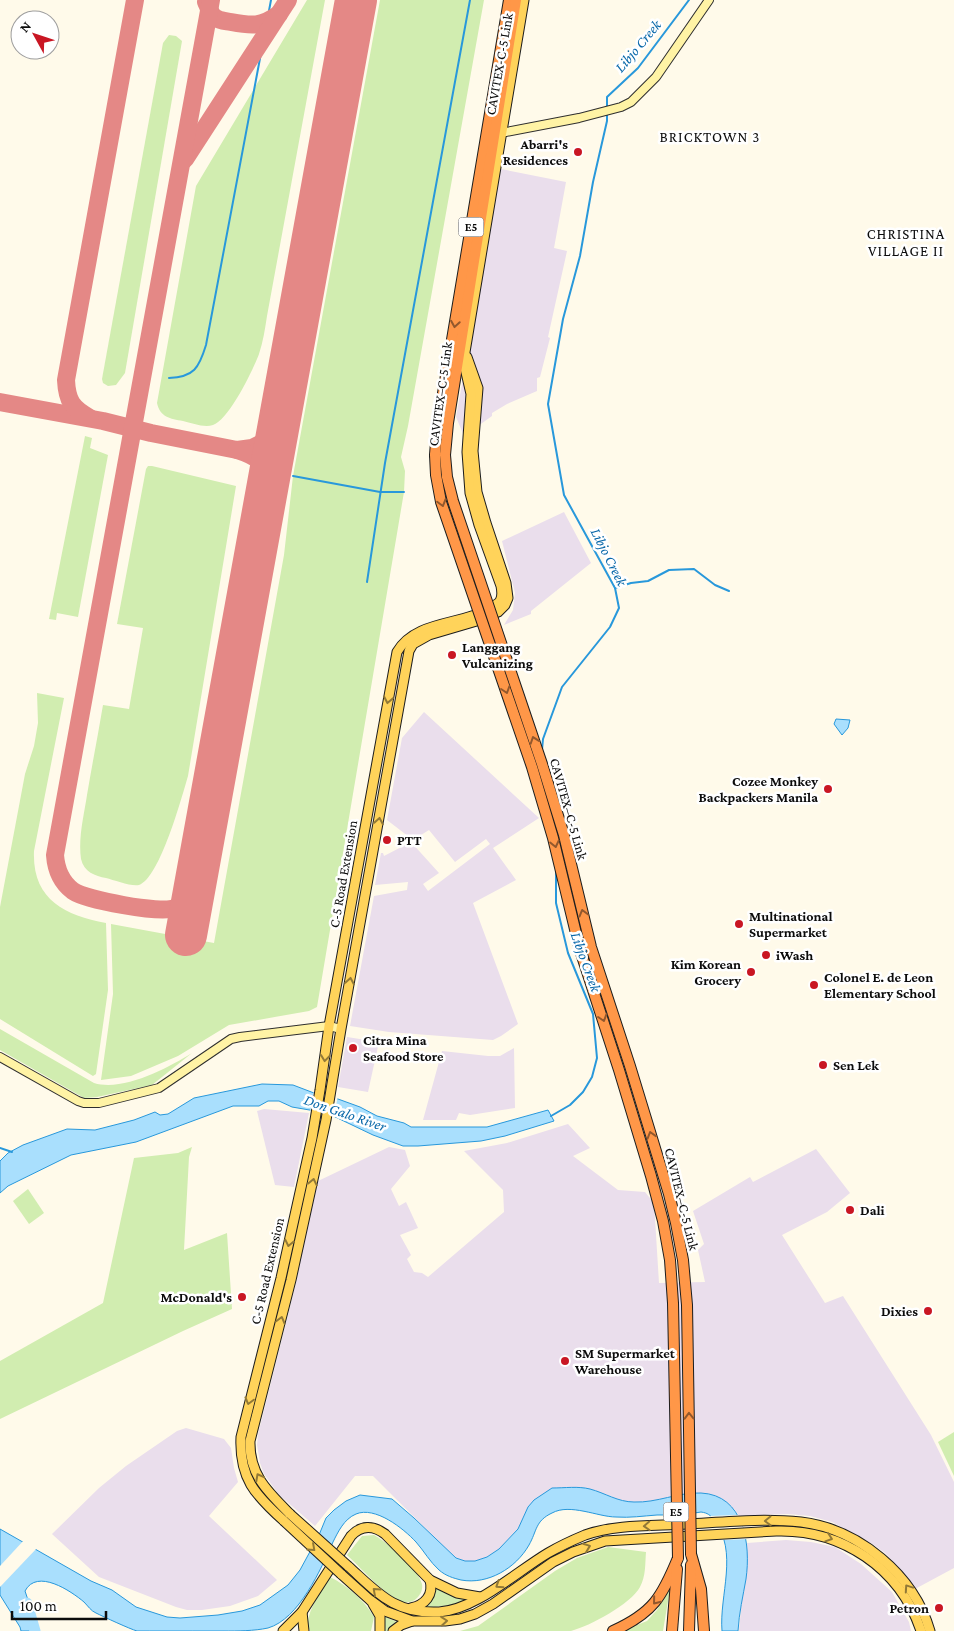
<svg xmlns="http://www.w3.org/2000/svg" width="954" height="1631" font-family="'Crimson Pro',serif">
  <style>
    .industrial { fill: #eadeec }
    .green { fill: #d1edb0 }
    .water { fill: #a9dffd; stroke: #2898db }
    .pier { fill: #fffaea }
    .lines { fill: none; stroke-linecap: round; stroke-linejoin: round }
    .stream { stroke: #2898db; stroke-width: 2 }
    .river { stroke: #a9dffd; stroke-width: 11 }
    .taxiway { stroke: #e48886; stroke-width: 18 }
    .runway { stroke: #e48886; stroke-width: 42 }
    .secondary-casing { stroke: #2e2e2e; stroke-width: 10 }
    .primary-casing { stroke: #1d1d1d; stroke-width: 11 }
    .highway-casing { stroke: #1d1d1d; stroke-width: 12 }
    .secondary { stroke: #fff3a5; stroke-width: 8 }
    .primary { stroke: #ffd35a; stroke-width: 9 }
    .highway { stroke: #ff9748; stroke-width: 10 }
    .primary-bridge-casing { stroke: #1d1d1d; stroke-width: 11; stroke-linecap: butt }
    .highway-bridge-casing { stroke: #1d1d1d; stroke-width: 12; stroke-linecap: butt }
    .primary-bridge { stroke: #ffd35a; stroke-width: 9 }
    .highway-bridge { stroke: #ff9748; stroke-width: 10 }
    .oneway { stroke: #92582d }
    .oneway2 { stroke: #927937 }
    .poi-dot { fill: #c91623; stroke: #fff; stroke-width: 2 }
    .labels { text-anchor: middle; dominant-baseline: central; stroke-width: 5; stroke-linejoin: round; paint-order: stroke }
    .shield { fill: #fff; stroke: #555; stroke-width: 1 }
    .shield-label { font-size: 12px; font-weight: bold; fill: #0c0c0c }
    .street-label { font-size: 14px; fill: #0c0c0c; stroke: #fff }
    .poi-label { font-size: 14px; font-weight: bold; fill: #0c0c0c; stroke: #fff; text-anchor: start }
    .water-label { font-size: 15px; font-style: italic; fill: #0968a9; stroke: #fff }
    .neighbourhood-label { font-size: 15px; letter-spacing: 1px; fill: #0c0c0c; stroke: #fff }
  </style>
  <rect width="100%" height="100%" fill="#fffaea"/>
  <g class="industrial">
    <path d="M501,169l65,13 -12,66 13,3 -19,86 2,1 -10,39 -3,1v13l-30,13 -15,9v3l-28,20 -8,-19z"/>
    <path d="M564,512l27,51 -60,48v3l-27,11 9,-15 2,-17 -13,-52z"/>
    <path d="M424,712l115,106 -46,30 23,32 -43,23 45,121 -17,12 -8,4 -104,-8 -39,-6 24,-130 33,-6 1,-8 -33,3 6,-32h2l1,3 27,-14 28,31 -16,11 5,7 62,-47 -4,-5 -31,23 -26,-32 -16,10 -26,-20 15,-82z"/>
    <path d="M347,1037l32,5 -11,50 -30,-5z"/>
    <path d="M514,1048l1,60 -45,7 -11,-2 -3,7h-33l19,-69 46,5h12z"/>
    <path d="M264,1109l45,4 -15,74 -19,-2 -18,-74z"/>
    <path d="M568,1124l22,24 -17,8 45,34 27,2 9,11 5,80 46,-1 -7,-32 6,-6 -11,-33 57,-34 3,5 63,-33 34,44 -23,19 -45,23 43,68 18,-7 88,139 23,47v86l-39,21 -17,-22 -13,-14 -14,-10 -39,-21 -22,-6 -22,-2 -49,2 -5,-7 -55,-14 -32,7 -15,1 -13,-3 -31,-11 -20,-1h-16l-24,19 -10,22 -19,20 -12,8 -12,4h-10l-9,-3 -8,-7 -75,-75h-18l-40,50 -36,-31 -15,-21 -4,-11 -3,-18 1,-11 38,-151 20,-101 73,-35 16,3 5,16 -19,23 8,17 7,-4 12,26 -18,7 11,20 -4,4 7,13 8,1 6,4 76,-65 -1,-22 -39,-39 43,-8z"/>
    <path d="M186,1428l38,11 7,9 3,20 4,14 -29,34 68,64 -19,16 -28,10 -28,4h-15l-11,-3 -77,-30 -47,-43 47,-46 27,-22 51,-35z"/>
    <path d="M786,1540l25,2 24,5 26,17 31,28 17,30 2,9h-172l3,-34 4,-20 1,-34z"/>
  </g>
  <g class="green">
    <path d="M307,0h18l-58,316c-2,13 -4,26 -8,38 -6,16 -30,66 -46,71 -9,3 -21,-2 -30,-4 -13,-2 -23,-4 -26,-18l39,-217z"/>
    <path d="M380,0h104l-76,426 -7,31 4,14 -1,21 -87,515 -8,4 -80,14 -51,31 -47,20 -30,4 12,-86 -2,-70 103,19 70,-388 9,-79z"/>
    <path d="M169,35l7,1 6,5 -57,332 -9,12 -8,1 -5,-3 -1,-4 61,-336z"/>
    <path d="M85,436l7,2 -2,10 18,7 -30,162 -21,-4 -1,7 -7,-1z"/>
    <path d="M148,466h4l84,20 -48,290c-6,20 -28,102 -49,109 -7,2 -25,-5 -33,-7 -11,-2 -22,-6 -25,-19 -3,-21 3,-44 6,-64 5,-30 11,-60 16,-90l26,4 14,-81 -26,-4 29,-155z"/>
    <path d="M37,693l27,5 -30,153c-2,48 30,64 72,72l2,67 -12,84 -3,2 -93,-57v-112l25,-133 9,-28 4,-23z"/>
    <path d="M0,1029l94,54c29,9 74,-15 98,-30l-40,32 -55,12 -13,1 -84,-48z"/>
    <path d="M192,1147l-3,10 -5,93 43,-17 5,76 -49,22 -183,88v-58l103,-58 31,-145 44,-5z"/>
    <path d="M28,1189l16,24 -15,11 -16,-23z"/>
    <path d="M954,1432v44l-16,-34z"/>
    <path d="M374,1535c12,6 45,35 48,49 1,5 -1,10 -5,14 -4,4 -8,5 -14,4 -17,-5 -43,-35 -56,-47l15,-19z"/>
    <path d="M608,1547l38,5c-1,12 0,24 -6,35 -9,17 -50,39 -69,44h-111l18,-5 77,-55 22,-13z"/>
    <path d="M330,1577c18,9 34,23 44,40l-3,14h-61c-8,-15 12,-40 20,-54z"/>
    <path d="M435,1586l16,8 17,6 -18,5 -22,3 -1,-2 7,-10z"/>
    <path d="M670,1589l-7,42h-41l25,-10 10,-11z"/>
    <path d="M384,1616l13,6 -10,9h-3z"/>
  </g>
  <g class="water">
    <path d="M836,719l14,1 -2,8 -6,7 -8,-11z"/>
    <path d="M262,1084l31,1 21,8 24,6 22,8 17,9 27,7 7,4h76l61,-17 6,11 -49,15 -24,5 -63,5h-15l-30,-11 -46,-22 -35,-6 -13,-6h-11l-9,5h-26l-97,36 -65,13 -63,31 -8,7v-32l8,-8 15,-8 44,-16 28,1 39,-10 21,-8 5,3 8,-1 26,-16z"/>
    <path d="M552,1488c13,0 26,-2 38,1 15,4 28,13 44,13 23,1 44,-10 67,-9 43,2 50,51 45,86 -3,17 -7,34 -8,52h-16c-3,-36 17,-79 -8,-111 -4,-5 -6,-7 -13,-8 -14,3 -29,3 -44,3 -14,1 -27,3 -41,2 -18,0 -46,-14 -64,-4 -17,8 -15,18 -23,32 -13,23 -41,40 -68,35 -8,-2 -15,-4 -22,-10 -9,-8 -15,-19 -23,-28 -13,-14 -41,-36 -60,-28 -12,5 -18,18 -23,28 -12,27 -34,77 -65,86 -14,3 -30,3 -45,3 -20,0 -41,0 -61,0 -8,0 -17,0 -25,0 -7,-2 -33,-14 -41,-18 -5,-2 -8,-7 -12,-11 -13,-11 -47,-34 -59,-11l6,18 3,22h-13l-1,-4 -20,-32v-66l91,52 21,9 24,17 31,10 13,1 38,-3 24,-4 18,-6 28,-20 12,-15 19,-35 7,-17 8,-8 12,-9 14,-6 32,4 22,19 42,40 9,3h10l12,-4 12,-8 19,-20 10,-22 6,-7z"/>
  </g>
  <g class="pier">
    <path d="M314,1091l24,5 -5,23 -7,-3 -16,-3z"/>
    <path d="M738,1515l10,24 -27,1 -11,-24z"/>
    <path d="M25,1539l13,8 -38,40v-21z"/>
  </g>
  <g class="lines">
    <g class="stream">
      <path d="M607,107v-10l31,-29 51,-68"/>
      <path d="M169,378c25,-1 30,-10 37,-33l65,-345"/>
      <path d="M293,476l87,16h24"/>
      <path d="M367,582l18,-119 85,-463"/>
      <path d="M615,588l16,-5 17,-2 21,-11 25,-1 21,16 14,6"/>
      <path d="M542,750l1,-11 19,-52 48,-60 9,-19 -4,-20 -51,-93 -16,-91 15,-85 17,-63 13,-74 14,-61v-9"/>
      <path d="M545,789l2,10"/>
      <path d="M551,1116l19,-11 13,-13 9,-15 5,-19 -4,-44 -25,-61 -12,-50v-35"/>
      <path d="M0,1148l12,4"/>
    </g>
    <path class="river" d="M27,1603l8,28"/>
    <g class="taxiway">
      <path d="M206,2c3,5 4,13 10,16 4,3 10,3 15,4 21,4 30,5 48,-8"/>
      <path d="M185,159l103,-159"/>
      <path d="M0,402l103,19 48,12 86,17 15,-2 12,-6 10,-12 8,-20"/>
      <path d="M90,418c-18,-10 -23,-17 -24,-38l69,-380"/>
      <path d="M237,450c22,7 30,13 31,37"/>
      <path d="M197,878c-4,12 -9,25 -22,30 -14,6 -89,-8 -102,-17 -12,-9 -17,-22 -18,-36l156,-855"/>
    </g>
    <path class="runway" d="M186,935l170,-935"/>
    <defs>
      <g id="secondary">
        <path d="M501,133l78,-15 42,-11 10,-5 25,-25 53,-77"/>
        <path d="M0,1057l78,44 6,2h15l60,-15 72,-49 9,-2 89,-11 12,3"/>
      </g>
      <g id="primary">
        <path d="M290,1514c-22,-22 -41,-39 -40,-73l41,-161 35,-160 15,-91 68,-378 4,-7 16,-9 51,-15 18,-8 7,-7 3,-7 -2,-15 -20,-60 -9,-31 -4,-41 5,-63 -11,-31"/>
        <path d="M284,1521c-29,-26 -45,-43 -43,-84l40,-159 31,-140 8,-48 9,-64 68,-374c18,-31 62,-27 90,-42 4,-3 10,-5 13,-9 3,-5 2,-10 1,-15l-22,-61 -9,-32 -3,-41 4,-58 -6,-26v-16l59,-352"/>
        <path d="M348,1566c30,27 46,48 91,46 36,-2 77,-40 109,-59 12,-7 25,-13 37,-18 30,-11 70,-9 102,-11 37,-2 76,-6 114,-2 58,7 113,53 129,109"/>
        <path d="M341,1574l29,26 15,11 27,10h33l15,-2 15,-5 18,-10 60,-42 20,-10 32,-11 171,-10c66,-2 124,37 145,100"/>
        <path d="M373,1604l7,12v15"/>
        <path d="M411,1608c14,-3 23,-13 19,-28"/>
        <path d="M302,1612l2,19"/>
        <path d="M283,1631l19,-19 49,-76c10,-11 22,-11 34,-2l45,46 27,13 23,4"/>
        <path d="M393,1631l8,-6 11,-4"/>
      </g>
      <g id="highway">
        <path d="M435,455l2,-26 72,-429"/>
        <path d="M445,455l3,-32 68,-423"/>
        <path d="M691,1554l10,35 3,42"/>
        <path d="M613,1631c40,-18 49,-34 65,-73"/>
        <path d="M672,1631l5,-62"/>
        <path d="M689,1631l2,-66"/>
      </g>
    </defs>
    <use href="#secondary" class="secondary-casing"/>
    <use href="#primary" class="primary-casing"/>
    <use href="#highway" class="highway-casing"/>
    <use href="#secondary" class="secondary"/>
    <use href="#primary" class="primary"/>
    <use href="#highway" class="highway"/>
    <defs>
      <g id="primary-bridge">
        <path d="M290,1514l58,52"/>
        <path d="M284,1521l57,53"/>
      </g>
      <g id="highway-bridge">
        <path d="M435,455l1,20 5,27 91,265 21,71 27,112 39,120 32,106 12,45 7,39 3,43 5,255"/>
        <path d="M445,455l2,22 6,24 89,263 22,71 27,112 39,119 39,128 7,29 7,37 4,45 4,249"/>
      </g>
    </defs>
    <use href="#primary-bridge" class="primary-bridge-casing"/>
    <use href="#highway-bridge" class="highway-bridge-casing"/>
    <use href="#primary-bridge" class="primary-bridge"/>
    <use href="#highway-bridge" class="highway-bridge"/>
  </g>
  <defs><path id="oneway-chevron" d="M-2-3.5L2.5 0L-2 3.5" fill="none" stroke-width="1.6" stroke-linecap="round" stroke-linejoin="round" transform="scale(1.25)"/></defs>
  <g class="oneway">
    <use href="#oneway-chevron" transform="translate(455 324) rotate(99)"/>
    <use href="#oneway-chevron" transform="translate(442 503) rotate(74)"/>
    <use href="#oneway-chevron" transform="translate(506 690) rotate(72)"/>
    <use href="#oneway-chevron" transform="translate(534 740) rotate(-109)"/>
    <use href="#oneway-chevron" transform="translate(555 844) rotate(77)"/>
    <use href="#oneway-chevron" transform="translate(583 913) rotate(-105)"/>
    <use href="#oneway-chevron" transform="translate(603 1018) rotate(72)"/>
    <use href="#oneway-chevron" transform="translate(651 1135) rotate(-107)"/>
    <use href="#oneway-chevron" transform="translate(689 1416) rotate(-91)"/>
    <use href="#oneway-chevron" transform="translate(656 1601) rotate(129)"/>
  </g>
  <g class="oneway2">
    <use href="#oneway-chevron" transform="translate(388 700) rotate(101)"/>
    <use href="#oneway-chevron" transform="translate(379 821) rotate(-80)"/>
    <use href="#oneway-chevron" transform="translate(350 981) rotate(-80)"/>
    <use href="#oneway-chevron" transform="translate(325 1058) rotate(97)"/>
    <use href="#oneway-chevron" transform="translate(313 1182) rotate(-78)"/>
    <use href="#oneway-chevron" transform="translate(289 1243) rotate(102)"/>
    <use href="#oneway-chevron" transform="translate(281 1320) rotate(-75)"/>
    <use href="#oneway-chevron" transform="translate(249 1401) rotate(105)"/>
    <use href="#oneway-chevron" transform="translate(259 1477) rotate(-118)"/>
    <use href="#oneway-chevron" transform="translate(768 1521) rotate(179)"/>
    <use href="#oneway-chevron" transform="translate(647 1526) rotate(177)"/>
    <use href="#oneway-chevron" transform="translate(829 1538) rotate(19)"/>
    <use href="#oneway-chevron" transform="translate(587 1547) rotate(-21)"/>
    <use href="#oneway-chevron" transform="translate(312 1548) rotate(42)"/>
    <use href="#oneway-chevron" transform="translate(499 1585) rotate(147)"/>
    <use href="#oneway-chevron" transform="translate(908 1588) rotate(-124)"/>
    <use href="#oneway-chevron" transform="translate(376 1591) rotate(-138)"/>
    <use href="#oneway-chevron" transform="translate(444 1621) rotate(-5)"/>
  </g>
  <g class="poi-dot">
    <circle cx="578" cy="152" r="5"/>
    <circle cx="452" cy="655" r="5"/>
    <circle cx="828" cy="789" r="5"/>
    <circle cx="387" cy="840" r="5"/>
    <circle cx="739" cy="924" r="5"/>
    <circle cx="766" cy="955" r="5"/>
    <circle cx="751" cy="972" r="5"/>
    <circle cx="814" cy="985" r="5"/>
    <circle cx="353" cy="1048" r="5"/>
    <circle cx="823" cy="1065" r="5"/>
    <circle cx="850" cy="1210" r="5"/>
    <circle cx="242" cy="1297" r="5"/>
    <circle cx="928" cy="1311" r="5"/>
    <circle cx="565" cy="1361" r="5"/>
    <circle cx="939" cy="1608" r="5"/>
  </g>
  <g class="labels">
    <g class="shield">
      <rect x="458.5" y="217.5" width="25" height="19" rx="4"/>
      <rect x="663.5" y="1502.5" width="25" height="19" rx="4"/>
    </g>
    <g class="shield-label">
      <text x="471" y="227">E5</text>
      <text x="676" y="1512">E5</text>
    </g>
    <g class="street-label">
      <text transform="translate(499 64) rotate(-80)">CAVITEX-C-5 Link</text>
      <text transform="translate(440 394) rotate(-82)">CAVITEX–C-5 Link</text>
      <text transform="translate(569 809) rotate(74)">CAVITEX–C-5 Link</text>
      <text transform="translate(343 874) rotate(-80)">C-5 Road Extension</text>
      <text transform="translate(682 1199) rotate(76)">CAVITEX–C-5 Link</text>
      <text transform="translate(267 1271) rotate(-77)">C-5 Road Extension</text>
    </g>
    <g class="poi-label">
      <text x="568" y="144" text-anchor="end">Abarri's<tspan x="568" dy="16">Residences</tspan></text>
      <text x="462" y="647">Langgang<tspan x="462" dy="16">Vulcanizing</tspan></text>
      <text x="818" y="781" text-anchor="end">Cozee Monkey<tspan x="818" dy="16">Backpackers Manila</tspan></text>
      <text x="397" y="840">PTT</text>
      <text x="749" y="916">Multinational<tspan x="749" dy="16">Supermarket</tspan></text>
      <text x="776" y="955">iWash</text>
      <text x="741" y="964" text-anchor="end">Kim Korean<tspan x="741" dy="16">Grocery</tspan></text>
      <text x="824" y="977">Colonel E. de Leon<tspan x="824" dy="16">Elementary School</tspan></text>
      <text x="363" y="1040">Citra Mina<tspan x="363" dy="16">Seafood Store</tspan></text>
      <text x="833" y="1065">Sen Lek</text>
      <text x="860" y="1210">Dali</text>
      <text x="232" y="1297" text-anchor="end">McDonald's</text>
      <text x="918" y="1311" text-anchor="end">Dixies</text>
      <text x="575" y="1353">SM Supermarket<tspan x="575" dy="16">Warehouse</tspan></text>
      <text x="929" y="1608" text-anchor="end">Petron</text>
    </g>
    <g class="water-label">
      <text transform="translate(638 46) rotate(-50)">Libjo Creek</text>
      <text transform="translate(609 557) rotate(63)">Libjo Creek</text>
      <text transform="translate(586 962) rotate(70)">Libjo Creek</text>
      <text transform="translate(345 1113) rotate(19)">Don Galo River</text>
    </g>
    <g class="neighbourhood-label">
      <text x="710" y="137">BRICKTOWN 3</text>
      <text x="906" y="234">CHRISTINA<tspan x="906" dy="17">VILLAGE II</tspan></text>
    </g>
  </g>
  <g transform="translate(35 35) rotate(310)"><circle r="24" fill="#ffffff" stroke="#9e9e9e"/>
  <path d="M0-4L9 19L0 12L-9 19Z" fill="#c91623"/>
  <text y="-8" font-size="14" font-weight="bold" text-anchor="middle" fill="#0c0c0c">N</text>
  </g>
  <path d="M12 1611v8h94v-8" fill="none" stroke="#0c0c0c" stroke-width="2.5"/>
  <text x="20" y="1611" font-size="15" fill="#0c0c0c" stroke="#ffffff" stroke-width="4" paint-order="stroke">100 m</text>
</svg>
